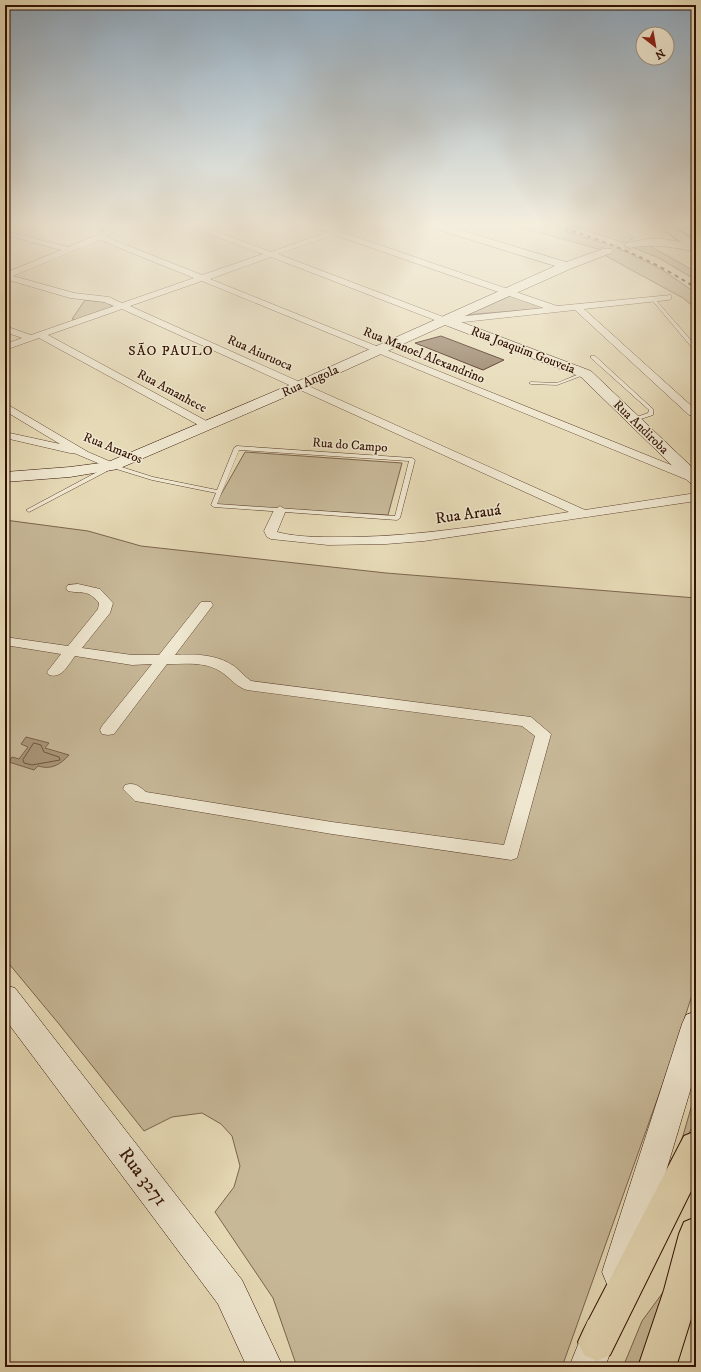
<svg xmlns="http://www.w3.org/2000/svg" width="701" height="1372" font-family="'IM FELL DW Pica',serif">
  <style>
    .green { fill: #c7b898; stroke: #7c644e }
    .water { fill: #a99679; stroke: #79614a }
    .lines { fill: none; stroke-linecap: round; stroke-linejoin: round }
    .shore { stroke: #6e543e; stroke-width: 1 }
    .building { fill: #907a60; stroke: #321103 }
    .secondary-tunnel { stroke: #c2b292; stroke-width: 12; stroke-dasharray: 12 6; stroke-linecap: butt }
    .lane-casing { stroke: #5f4330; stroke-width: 1 }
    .street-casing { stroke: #5f4330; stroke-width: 1 }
    .secondary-casing { stroke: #321103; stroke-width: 1 }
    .highway-casing { stroke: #321103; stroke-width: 2 }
    .lane { fill: #efe7d0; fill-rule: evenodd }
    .street { fill: #efe7d0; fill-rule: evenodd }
    .secondary { fill: #efe7d0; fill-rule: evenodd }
    .highway { fill: #e6dab6; fill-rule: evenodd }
    .rail { stroke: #321103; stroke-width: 2; stroke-dasharray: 4 4; stroke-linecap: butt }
    .labels { text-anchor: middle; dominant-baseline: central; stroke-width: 3; stroke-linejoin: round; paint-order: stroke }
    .far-street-label { font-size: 13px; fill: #321103; stroke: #efe7d0 }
    .far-neighbourhood-label { font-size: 14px; letter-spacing: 1px; fill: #321103; stroke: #efe7d0 }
    .street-label { font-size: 16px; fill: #321103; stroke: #efe7d0 }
    .near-street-label { font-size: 19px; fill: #321103; stroke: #efe7d0 }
  </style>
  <rect width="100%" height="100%" fill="#e6dab6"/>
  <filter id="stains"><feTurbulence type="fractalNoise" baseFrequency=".005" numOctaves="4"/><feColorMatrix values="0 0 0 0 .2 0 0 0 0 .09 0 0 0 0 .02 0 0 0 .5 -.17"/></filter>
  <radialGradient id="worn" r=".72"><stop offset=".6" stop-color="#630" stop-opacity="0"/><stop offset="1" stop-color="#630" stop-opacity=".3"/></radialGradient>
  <g class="green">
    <path d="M510,224h32l67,21 -11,4z"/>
    <path d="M567,224c25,0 47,-3 67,14l-10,5z"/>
    <path d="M645,243l51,29v8l-37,-22 -27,-11z"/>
    <path d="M622,250l39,19 35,24v16l-13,-11 -79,-43z"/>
    <path d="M512,295l39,13 -87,7z"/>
    <path d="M85,300l21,2 7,5 -37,13 -4,-1z"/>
    <path d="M245,452l157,11 -14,52 -173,-10z"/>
    <path d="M5,520l83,11 53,15 245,27 310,25v385l-28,86 -106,298h-265l-24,-69 -58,-86 19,-25 6,-21 -8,-30 -11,-12 -19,-11 -30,4 -28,14 -85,-107 -54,-65z"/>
    <path d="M696,1091v29l-19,36z"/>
    <path d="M675,1276l-32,91h-20l19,-46z"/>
  </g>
  <path class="water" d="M26,737l23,6 -4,5 24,7c-9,10 -18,15 -31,11l-4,4 -25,-8 3,-5 7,2 9,-12 -7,-3z"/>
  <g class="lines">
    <path class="shore" d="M34,743l7,2 3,7 15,5 1,3 -28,5 -8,-2 -1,-3z"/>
  </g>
  <path class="building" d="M441,336l63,24 -21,10 -68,-27z"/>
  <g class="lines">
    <path class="secondary-tunnel" d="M607,251l23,-6"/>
    <defs>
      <g id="lane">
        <path d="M673,224h4l19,11v3z"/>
        <path d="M652,298h2l42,48v4h-2l-42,-50z"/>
        <path d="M591,356h4l58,53v6l-18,6h-4v-2l17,-6 1,-3 -58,-52z"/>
        <path d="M577,375l4,1 -24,9 -26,-1 -2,-1 2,-1 26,1z"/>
        <path d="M237,446l175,12 3,2 -15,58 -3,2 -183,-13 -3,-2 5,-12 -64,-13 -39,-12 -82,43 -2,1 -3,-2 86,-46 41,13 64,13 17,-42zM239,450l170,11 -14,55 -178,-12z"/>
      </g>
      <g id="street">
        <path d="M118,224h9l-21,13 96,38 61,-21 -75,-28 -1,-2h10l74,28 56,-20 -19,-6 -1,-2h10l18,6 17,-6h10l-1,2 -19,6 215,74 114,-11v4l-3,1 -84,9 112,101v5h-7l-114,-105 -130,14 -174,-67 -61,22 486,196 -1,8 -493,-202 -72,25 455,204 111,-17v8l-272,40 -38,3 -58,1 -57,-6 -4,-2 -3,-6 10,-21 6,-4 6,4 -9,22c23,6 51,5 75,5 73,-1 145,-14 217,-25l-447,-203 -74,26 164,89 1,2 -1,2h-8l-165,-90 -34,12v-6l17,-6 -17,-6v-6l26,9 83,-29 -10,-4 -34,-4 -65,-19v-6l56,-23 -56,-15v-4l63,16 29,-12zM335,235l209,73 -98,10 -168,-64zM100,240l94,38 -72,25 -13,-6 -35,-4 -61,-17z"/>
        <path d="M5,403l83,49 28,12 2,2 -6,3 -38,-16h-4l-65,-15v-6l55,12 -55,-33z"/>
        <path d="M78,584l22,5 13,14 -3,10 -28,35 50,7h27l42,-53h10l2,3 -38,50c20,-1 41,-1 59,11 6,5 10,10 17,15l280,36 20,17 -34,124 -6,2 -179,-26 -197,-33 -12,-12 2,-4c9,-3 14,1 21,7l186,30 172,23 31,-109 -13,-10 -275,-36c-10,-3 -15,-10 -23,-16 -16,-13 -37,-10 -57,-10l-53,70 -6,1 -6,-1 -2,-4 2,-4 50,-62 -20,1 -57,-9c-7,9 -13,23 -26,19l-2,-3 14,-18 -56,-9v-8l63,9 30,-37 1,-6c-11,-14 -17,-9 -31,-12l-2,-3 2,-3z"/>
      </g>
      <g id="secondary">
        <path d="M425,224h15l126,38 37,-13h8l2,2 -2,2 -41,16 -114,51 135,51 105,100v14l-6,-2 -109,-106 -136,-52 -141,64 -186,80 -48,8 -65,5v-10l65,-5 38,-5 186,-79 261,-117 -129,-40z"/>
        <path d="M663,239l33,6v7c-23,-5 -43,-9 -66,-4l-6,-3 2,-2 21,-4z"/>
        <path d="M5,985l10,3 227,292 41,87h-36l-29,-63 -213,-285z"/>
        <path d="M696,1011v60l-60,201 -5,12 -12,5 -12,-5 -5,-12 80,-248 4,-9z"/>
        <path d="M600,1314l12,6 6,12 -13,35h-36l19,-47z"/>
      </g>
      <g id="highway">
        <path d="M657,224h13l26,18v10l-4,-1z"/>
        <path d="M696,1131v50l-86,174 -13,6 -13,-6 -6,-13 6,-13 100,-193z"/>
        <path d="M696,1217v86l-20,64h-38l26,-77 15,-56 5,-12z"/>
      </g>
    </defs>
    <use href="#lane" class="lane-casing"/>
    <use href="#street" class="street-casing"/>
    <use href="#secondary" class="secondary-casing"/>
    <use href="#highway" class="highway-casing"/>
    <use href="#lane" class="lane"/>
    <use href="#street" class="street"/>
    <use href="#secondary" class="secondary"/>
    <use href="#highway" class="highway"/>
    <path class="rail" d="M549,224c52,15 101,34 147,64"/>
  </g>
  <linearGradient id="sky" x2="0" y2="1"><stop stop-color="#8fa8bc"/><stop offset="0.54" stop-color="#f4eede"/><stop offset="1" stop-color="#f4eede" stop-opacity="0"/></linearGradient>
  <rect width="701" height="416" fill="url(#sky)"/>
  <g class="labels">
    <g class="far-street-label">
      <text transform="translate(523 350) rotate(21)">Rua Joaquim Gouveia</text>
      <text transform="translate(260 353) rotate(24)">Rua Aiuruoca</text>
      <text transform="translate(424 355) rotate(22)">Rua Manoel Alexandrino</text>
      <text transform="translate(310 381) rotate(-24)">Rua Angola</text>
      <text transform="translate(172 391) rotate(28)">Rua Amanhece</text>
      <text transform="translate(641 427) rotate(44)">Rua Andiroba</text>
      <text transform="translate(350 445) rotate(4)">Rua do Campo</text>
      <text transform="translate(113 448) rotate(22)">Rua Amaros</text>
    </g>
    <g class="far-neighbourhood-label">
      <text x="171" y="351">SÃO PAULO</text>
    </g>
    <g class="street-label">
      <text transform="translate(468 514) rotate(-8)">Rua Arauá</text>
    </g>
    <g class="near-street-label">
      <text transform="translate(143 1177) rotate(53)">Rua 3271</text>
    </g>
  </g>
  <rect width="701" height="1372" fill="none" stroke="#e6dab6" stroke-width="20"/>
  <rect x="6" y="6" width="689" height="1360" fill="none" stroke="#321103" stroke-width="2"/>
  <rect x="10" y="10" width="681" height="1352" fill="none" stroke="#321103"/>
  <g transform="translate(655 46) rotate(149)"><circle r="19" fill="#efe7d0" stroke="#a3917e"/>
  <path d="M0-3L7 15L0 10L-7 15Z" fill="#8f2418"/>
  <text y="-6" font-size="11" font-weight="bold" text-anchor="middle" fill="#321103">N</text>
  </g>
  <rect width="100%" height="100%" filter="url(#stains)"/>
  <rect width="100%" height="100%" fill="url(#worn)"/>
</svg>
